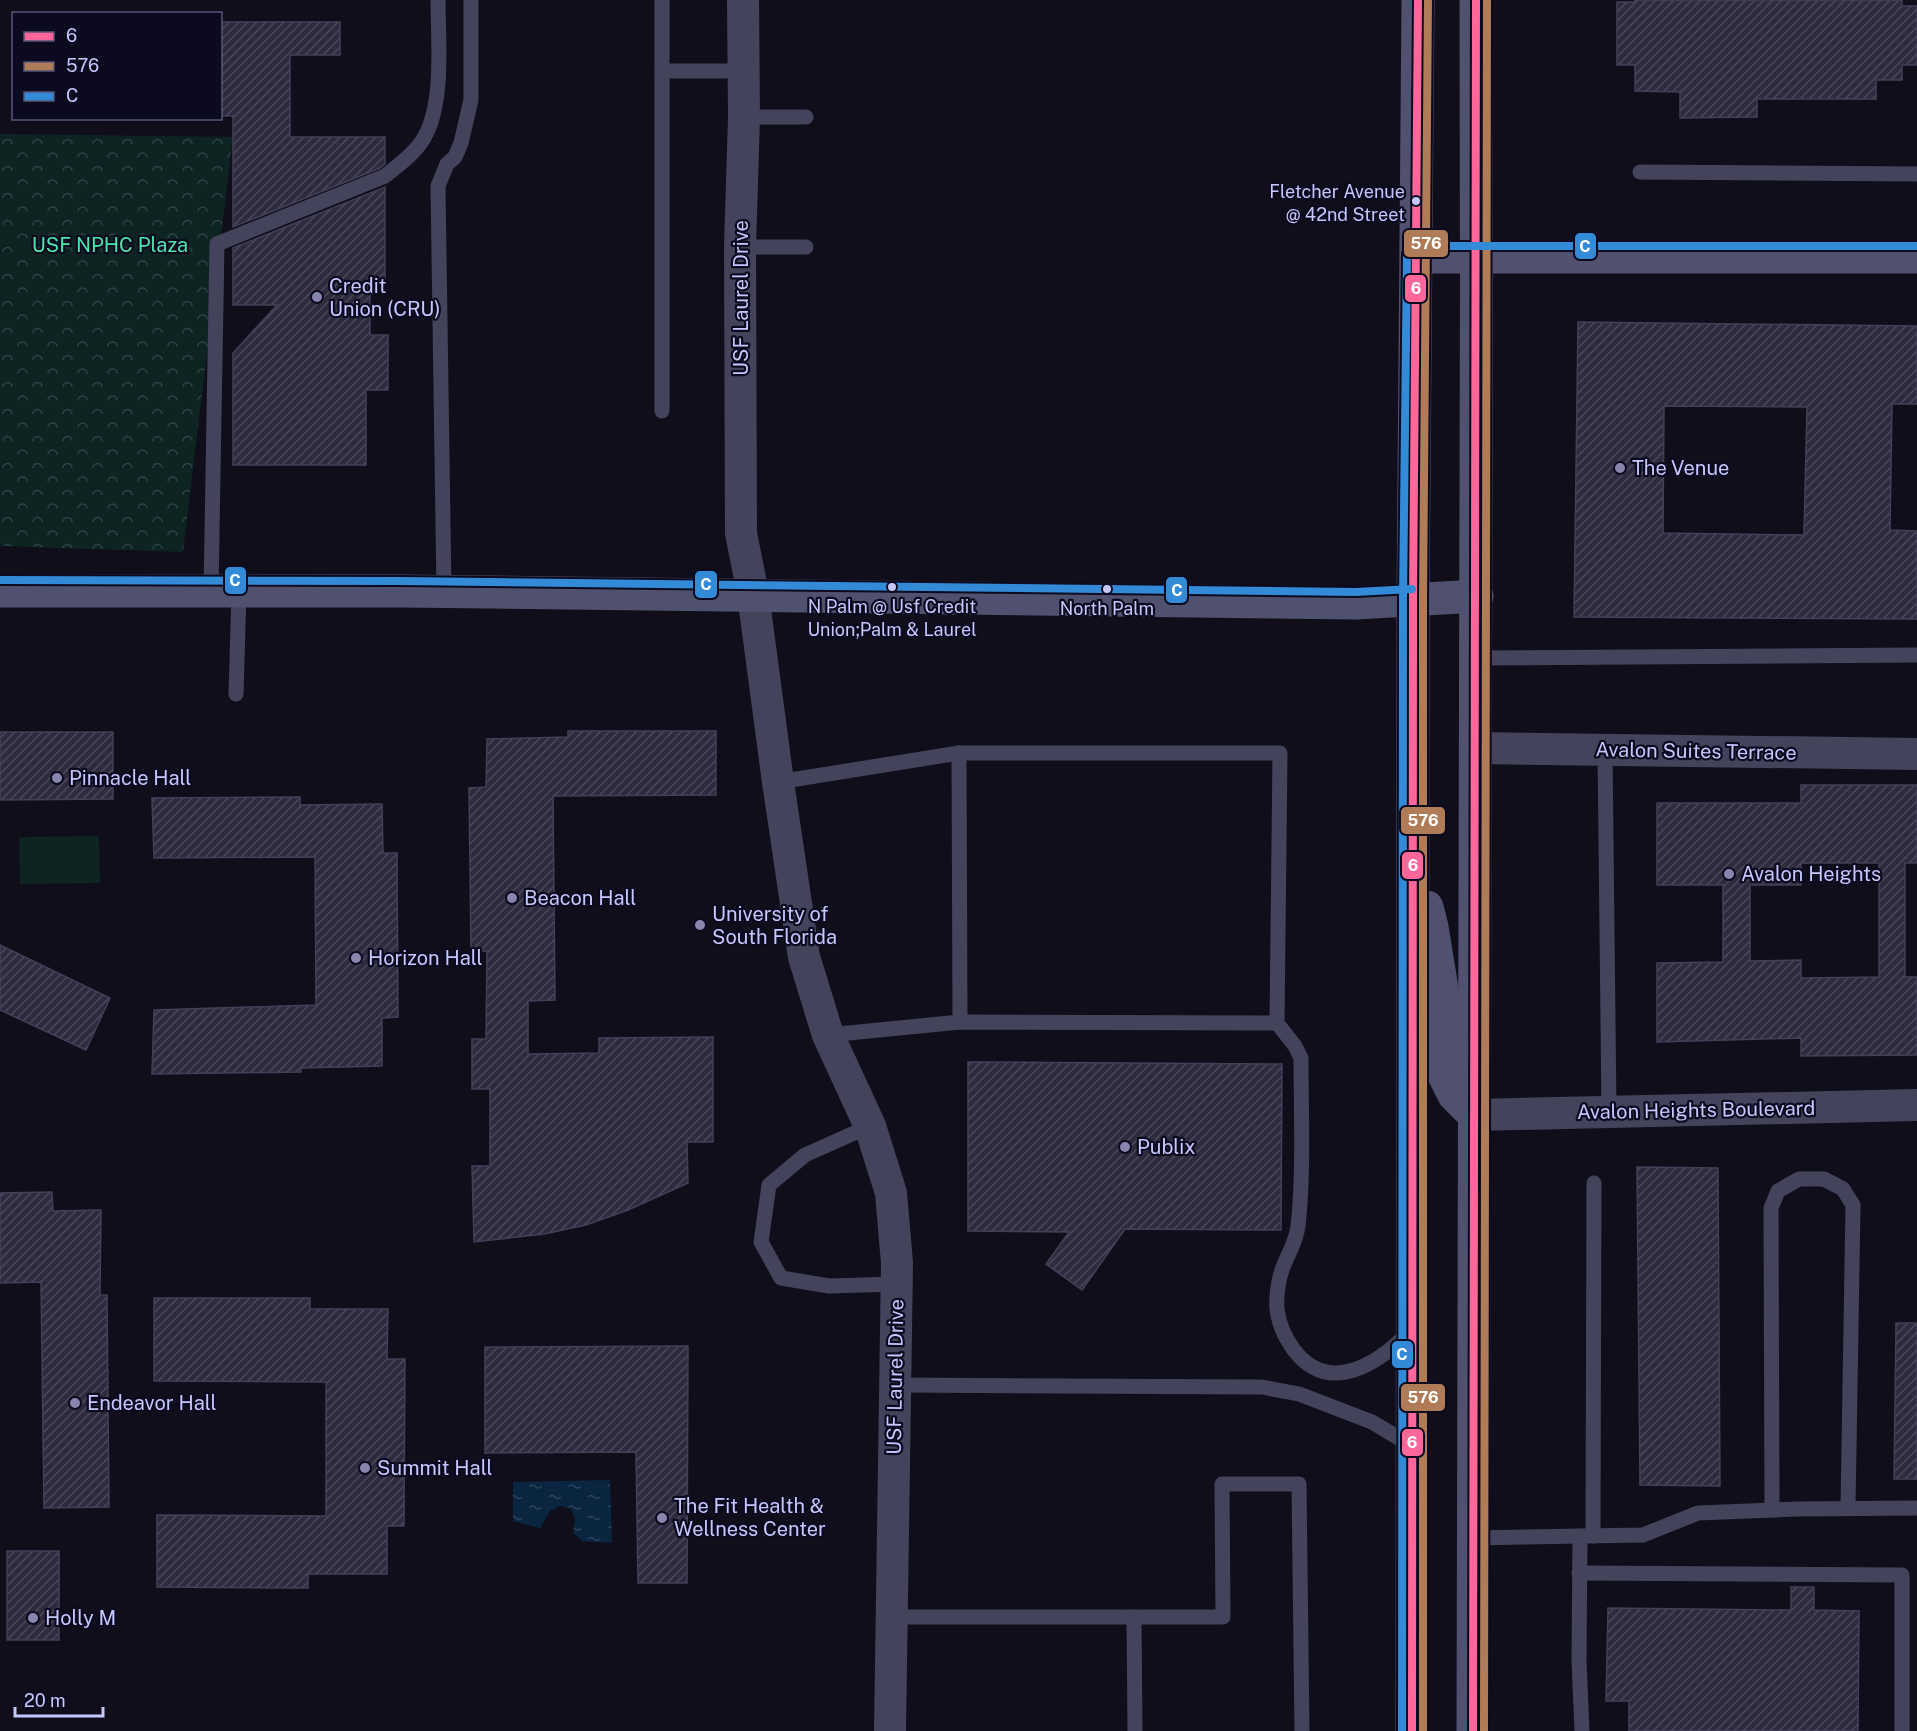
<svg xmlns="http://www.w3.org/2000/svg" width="1917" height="1731" font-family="'Public Sans',sans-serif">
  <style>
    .forest { fill: url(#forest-crowns) }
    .pitch { fill: #0d2423 }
    .water { fill: url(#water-ripples) }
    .building { fill: url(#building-hatch); stroke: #424058; stroke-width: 1.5; fill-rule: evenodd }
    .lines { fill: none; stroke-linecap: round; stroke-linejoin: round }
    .lane { stroke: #43445b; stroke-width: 15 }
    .street { stroke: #43445b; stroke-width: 32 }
    .secondary { stroke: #50516e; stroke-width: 33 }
    .bus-1-casing { stroke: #0c0a1e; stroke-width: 12 }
    .bus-2-casing { stroke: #0c0a1e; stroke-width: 12 }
    .bus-3-casing { stroke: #0c0a1e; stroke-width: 12 }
    .bus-1 { stroke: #f69; stroke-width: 8 }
    .bus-2 { stroke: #b07c57; stroke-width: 8 }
    .bus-3 { stroke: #338bd7; stroke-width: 8 }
    .bus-dot { fill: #c7c7ff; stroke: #0c0a1e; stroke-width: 2 }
    .poi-dot { fill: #8786af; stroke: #0c0a1e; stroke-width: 2 }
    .labels { text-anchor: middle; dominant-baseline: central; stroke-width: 4.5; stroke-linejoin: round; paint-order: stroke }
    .bus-label { font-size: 18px; fill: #c7c7ff; stroke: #0c0a1e }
    .park-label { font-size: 20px; fill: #4de5ae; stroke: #0c0a1e }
    .poi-label { font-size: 20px; fill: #c7c7ff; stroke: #0c0a1e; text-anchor: start }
    .street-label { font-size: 20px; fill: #c7c7ff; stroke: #0c0a1e }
    .line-badge { stroke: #0c0a1e; stroke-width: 2 }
    .badge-label { font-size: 16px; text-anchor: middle; font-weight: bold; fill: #fff }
  </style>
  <defs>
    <pattern id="forest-crowns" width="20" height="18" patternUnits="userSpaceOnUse" patternTransform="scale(1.5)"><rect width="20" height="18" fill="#0d2423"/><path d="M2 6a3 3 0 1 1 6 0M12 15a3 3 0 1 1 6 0" fill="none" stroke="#2f4244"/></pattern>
    <pattern id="water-ripples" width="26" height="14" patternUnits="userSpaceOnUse" patternTransform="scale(1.5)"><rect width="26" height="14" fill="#0a253f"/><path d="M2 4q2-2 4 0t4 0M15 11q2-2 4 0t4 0" fill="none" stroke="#2c435c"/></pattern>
    <pattern id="building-hatch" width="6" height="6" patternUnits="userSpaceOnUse" patternTransform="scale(1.5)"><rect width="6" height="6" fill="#2d2b3d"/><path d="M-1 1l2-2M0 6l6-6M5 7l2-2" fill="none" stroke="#4a485a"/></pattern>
  </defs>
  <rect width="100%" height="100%" fill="#100e1a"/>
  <path class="forest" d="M0,134l233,3 -50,415 -183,-6z"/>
  <path class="pitch" d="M99,836l1,47 -80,1 -1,-47z"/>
  <path class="water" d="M610,1480l2,63 -30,-2 -9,-8 2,-14 -4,-10 -11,-3 -10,5 -10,17 -27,-7v-39z"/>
  <g class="building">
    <path d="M1635,0h267v6h15v59h-15v15h-26v19h-119v18l-77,1v-26l-45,-1v-26h-18v-63h18z"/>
    <path d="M220,22h120v33h-50v82h95v27l-5,4 -147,59v-111h-13z"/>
    <path d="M385,187v99h-15v49h18v55h-22v75h-133v-112l44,-48h-44v-57z"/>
    <path d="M1578,322l339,4v78h-25l-2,126 27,1v88l-343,-2zM1664,406l143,1 -3,128 -141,-2z"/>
    <path d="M568,731h148v64l-163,1 2,204 -27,1v53l71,-1v-15l114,-1v105h-26l1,41 -60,27 -42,15 -42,9 -70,8 -2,-76h18v-77h-18v-50h14l1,-88h-16l-2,-163 17,-1 1,-48 81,-2z"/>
    <path d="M0,732h113v67l-113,1z"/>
    <path d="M1801,785h116v78h-12v114h12v78l-116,1v-18l-144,4v-79l66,-1v-77h-66v-82h144zM1801,863h78v114l-78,1v-18l-51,1v-76h51z"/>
    <path d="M300,797v8l82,-1 1,49h14l1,164 -16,1v48l-81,2v4l-149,2 2,-64 162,-5 -1,-148 -161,1 -2,-60z"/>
    <path d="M0,945l110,53 -24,52 -86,-40z"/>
    <path d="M968,1062l314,2 -1,166 -156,-1 -43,61 -36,-26 23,-32 -101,-1z"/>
    <path d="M1637,1167l81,1 2,318 -80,-1z"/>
    <path d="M52,1192l1,19 48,-1 -1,85h7l2,212 -65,1 -3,-226 -41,1v-90z"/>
    <path d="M154,1298h156v11h78l-1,50h18l-1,167h-17v48h-79v14l-151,-1v-72l169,1v-134l-172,-1z"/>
    <path d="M1896,1323h21v156h-23z"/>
    <path d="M688,1346l-1,237h-49l-2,-131 -151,1v-106z"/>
    <rect x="7" y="1551" width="52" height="89"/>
    <path d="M1791,1587h23v23l45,1 -1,120h-229v-30h-23l2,-93 183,2z"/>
  </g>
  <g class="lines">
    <g class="lane">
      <path d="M662,0v411"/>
      <path d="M662,71h80"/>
      <path d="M744,117h62"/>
      <path d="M1640,172l277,2"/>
      <path d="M740,247h66"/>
      <path d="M211,591l6,-347 168,-68c12,-10 28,-21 37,-35 23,-34 16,-101 16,-141"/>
      <path d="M444,592l-6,-406 9,-22 8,-7 6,-14 10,-43v-100"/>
      <path d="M1475,658l442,-3"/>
      <path d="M236,694l3,-102"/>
      <path d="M1605,750l4,362"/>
      <path d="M959,753l1,269"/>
      <path d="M778,782l181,-29h321l-3,270 18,23 6,12c0,55 3,113 -3,168 -2,18 -12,30 -17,47 -3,10 -5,26 -4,36 2,17 8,28 17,41 35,46 84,14 115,-18"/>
      <path d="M828,1035l132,-13 317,1"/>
      <path d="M870,1126l-65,29 -36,30 -8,57 20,36 48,8 68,-2"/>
      <path d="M895,1385l367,2 37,7 73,28 40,24"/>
      <path d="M1772,1510l-1,-302 7,-17 21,-12h25l19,10 10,16 -5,303"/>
      <path d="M1580,1536l-1,125 3,70"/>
      <path d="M1593,1536l1,-353"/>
      <path d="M1473,1538l170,-3 55,-22 100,-4 119,-1"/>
      <path d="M1579,1573l323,2v156"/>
      <path d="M892,1617h331l-1,-133h77l3,247"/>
      <path d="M1134,1617l1,114"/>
    </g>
    <g class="street">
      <path d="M743,0l1,117 -4,130 1,286 12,61 25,188 26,175 24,78 42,91 21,67 6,70 -7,468"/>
      <path d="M1475,748l442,6"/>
      <path d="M1474,1115l443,-10"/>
    </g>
    <g class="secondary">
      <path d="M1417,257h500"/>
      <path d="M0,591h401l955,12 121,-7"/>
      <path d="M1427,907l5,20 12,74v74l10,20 20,20"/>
      <path d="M1412,1731l1,-1132 5,-599"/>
      <path d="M1473,1731c0,-577 5,-1154 3,-1731"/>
    </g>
    <defs>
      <g id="bus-1">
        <path d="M1412,1731l1,-1132 5,-599"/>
        <path d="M1473,1731l3,-1731"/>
      </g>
      <g id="bus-2">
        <path d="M1423,1731v-1132l5,-599"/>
        <path d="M1484,1731l3,-1731"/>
      </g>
      <g id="bus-3">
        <path d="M0,580l401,1 955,11 56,-3"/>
        <path d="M1402,1731l1,-1132 4,-345 4,-6 6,-2h500"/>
      </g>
    </defs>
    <use href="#bus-1" class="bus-1-casing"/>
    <use href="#bus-2" class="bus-2-casing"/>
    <use href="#bus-3" class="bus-3-casing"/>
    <use href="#bus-1" class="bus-1"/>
    <use href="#bus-2" class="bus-2"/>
    <use href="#bus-3" class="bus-3"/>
  </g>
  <g class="bus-dot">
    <circle cx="1416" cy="201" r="5"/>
    <circle cx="892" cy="587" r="5"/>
    <circle cx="1107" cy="589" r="5"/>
  </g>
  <g class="poi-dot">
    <circle cx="317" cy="297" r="6"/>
    <circle cx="1620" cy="468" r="6"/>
    <circle cx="57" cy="778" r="6"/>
    <circle cx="1729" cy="874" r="6"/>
    <circle cx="512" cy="898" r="6"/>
    <circle cx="700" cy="925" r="6"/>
    <circle cx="356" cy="958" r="6"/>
    <circle cx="1125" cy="1147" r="6"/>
    <circle cx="75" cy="1403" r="6"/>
    <circle cx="365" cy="1468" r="6"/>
    <circle cx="662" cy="1518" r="6"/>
    <circle cx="33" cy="1618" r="6"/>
  </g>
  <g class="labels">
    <g class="bus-label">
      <text x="1405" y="191" text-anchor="end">Fletcher Avenue<tspan x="1405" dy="23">@ 42nd Street</tspan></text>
      <text x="892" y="606">N Palm @ Usf Credit<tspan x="892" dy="23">Union;Palm &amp; Laurel</tspan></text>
      <text x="1107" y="608">North Palm</text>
    </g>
    <g class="park-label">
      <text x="110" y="245">USF NPHC Plaza</text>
    </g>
    <g class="poi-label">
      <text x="329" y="286">Credit<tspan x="329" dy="23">Union (CRU)</tspan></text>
      <text x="1632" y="468">The Venue</text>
      <text x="69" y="778">Pinnacle Hall</text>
      <text x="1741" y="874">Avalon Heights</text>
      <text x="524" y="898">Beacon Hall</text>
      <text x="712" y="914">University of<tspan x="712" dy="23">South Florida</tspan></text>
      <text x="368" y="958">Horizon Hall</text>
      <text x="1137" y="1147">Publix</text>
      <text x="87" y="1403">Endeavor Hall</text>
      <text x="377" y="1468">Summit Hall</text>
      <text x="674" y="1506">The Fit Health &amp;<tspan x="674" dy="23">Wellness Center</tspan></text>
      <text x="45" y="1618">Holly M</text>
    </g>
    <g class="street-label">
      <text transform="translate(741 298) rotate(-90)">USF Laurel Drive</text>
      <text transform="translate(1696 751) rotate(1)">Avalon Suites Terrace</text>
      <text transform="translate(1696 1110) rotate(-1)">Avalon Heights Boulevard</text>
      <text transform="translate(895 1377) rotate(-89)">USF Laurel Drive</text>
    </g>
  </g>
  <g class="line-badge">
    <rect x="1403" y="229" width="46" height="29" rx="6" fill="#b07c57"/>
    <rect x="1574" y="232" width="23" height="28" rx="6" fill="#338bd7"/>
    <rect x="1404" y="274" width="23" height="29" rx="6" fill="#f69"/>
    <rect x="224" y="566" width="23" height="29" rx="6" fill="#338bd7"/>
    <rect x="694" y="570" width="24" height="29" rx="6" fill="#338bd7"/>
    <rect x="1165" y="576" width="23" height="28" rx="6" fill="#338bd7"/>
    <rect x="1400" y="806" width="46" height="29" rx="6" fill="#b07c57"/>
    <rect x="1401" y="851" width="23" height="29" rx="6" fill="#f69"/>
    <rect x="1391" y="1340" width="23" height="29" rx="6" fill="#338bd7"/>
    <rect x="1400" y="1383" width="46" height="29" rx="6" fill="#b07c57"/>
    <rect x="1401" y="1428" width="23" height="29" rx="6" fill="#f69"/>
  </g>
  <g class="badge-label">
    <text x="1426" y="249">576</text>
    <text x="1585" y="252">C</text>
    <text x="1416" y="294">6</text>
    <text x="235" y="586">C</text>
    <text x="706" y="590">C</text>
    <text x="1177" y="596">C</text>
    <text x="1423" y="826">576</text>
    <text x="1413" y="871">6</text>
    <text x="1402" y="1360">C</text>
    <text x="1423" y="1403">576</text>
    <text x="1412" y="1448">6</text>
  </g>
  <rect x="12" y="12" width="210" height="108" fill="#0c0a1e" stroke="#575678" stroke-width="1.5"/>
  <rect x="24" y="32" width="30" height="9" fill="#ff6699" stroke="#575678" stroke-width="1.5"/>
  <text x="66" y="42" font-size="18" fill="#c7c7ff">6</text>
  <rect x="24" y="62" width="30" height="9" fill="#b07c57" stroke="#575678" stroke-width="1.5"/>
  <text x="66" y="72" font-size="18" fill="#c7c7ff">576</text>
  <rect x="24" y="92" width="30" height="9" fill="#338bd7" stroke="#575678" stroke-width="1.5"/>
  <text x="66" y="102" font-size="18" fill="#c7c7ff">C</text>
  <path d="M15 1707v9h88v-9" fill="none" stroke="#c7c7ff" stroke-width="3"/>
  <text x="24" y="1707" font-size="18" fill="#c7c7ff" stroke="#0c0a1e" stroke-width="4.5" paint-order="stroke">20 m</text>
</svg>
